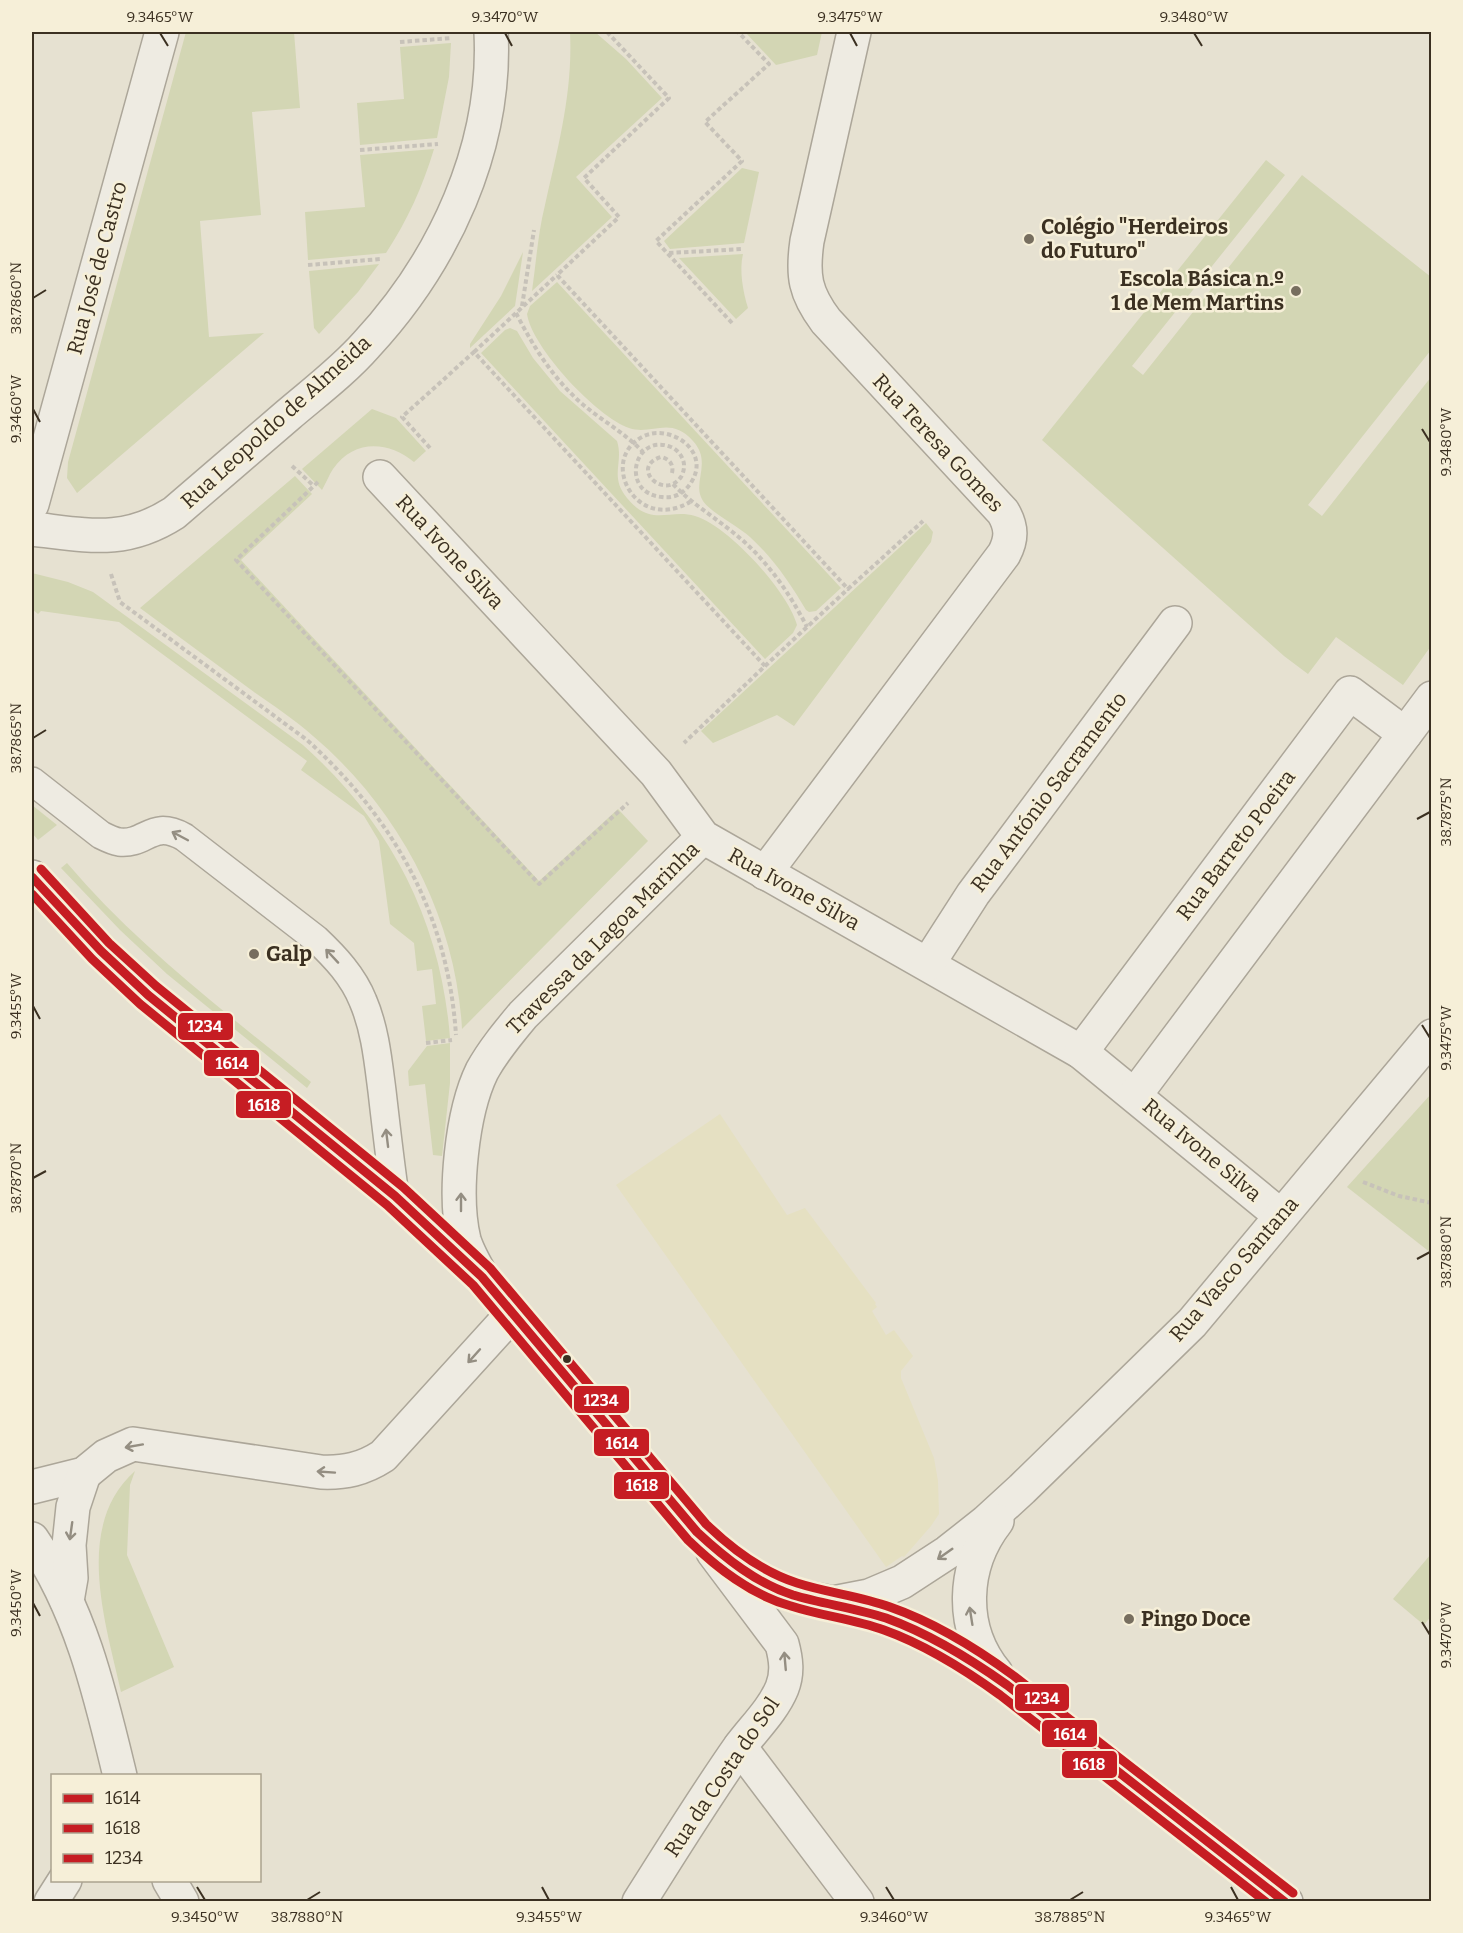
<svg xmlns="http://www.w3.org/2000/svg" width="1463" height="1933" font-family="Bitter,serif">
  <style>
    .farmland { fill: #e5e0c2 }
    .green { fill: #d3d6b4 }
    .lines { fill: none; stroke-linecap: round; stroke-linejoin: round }
    .service-casing { stroke: #aca699; stroke-width: 30 }
    .minor-casing { stroke: #aca699; stroke-width: 36 }
    .tertiary-casing { stroke: #aca699; stroke-width: 36 }
    .path { stroke: #c7c2b9; stroke-width: 4; stroke-dasharray: 4.5 3; stroke-linecap: butt }
    .service { stroke: #eeebe2; stroke-width: 27 }
    .minor { stroke: #eeebe2; stroke-width: 33 }
    .tertiary { stroke: #eeebe2; stroke-width: 33 }
    .bus-1-casing { stroke: #f6efd8; stroke-width: 14 }
    .bus-2-casing { stroke: #f6efd8; stroke-width: 14 }
    .bus-3-casing { stroke: #f6efd8; stroke-width: 14 }
    .bus-1 { stroke: #c61d23; stroke-width: 9 }
    .bus-2 { stroke: #c61d23; stroke-width: 9 }
    .bus-3 { stroke: #c61d23; stroke-width: 9 }
    .oneway { stroke: #948e82 }
    .ticks { fill: none; stroke: #3b3021; stroke-width: 2 }
    .poi-dot { fill: #776e5f; stroke: #f6efd8; stroke-width: 2 }
    .bus-dot { fill: #3b3021; stroke: #f6efd8; stroke-width: 2 }
    .labels { text-anchor: middle; dominant-baseline: central; stroke-width: 5; stroke-linejoin: round; paint-order: stroke }
    .poi-label { font-size: 21px; font-weight: bold; fill: #3b3021; stroke: #f6efd8; text-anchor: start }
    .street-label { font-size: 21px; fill: #3b3021; stroke: #f6efd8 }
    .line-badge { stroke: #f6efd8; stroke-width: 2 }
    .badge-label { font-size: 16px; text-anchor: middle; font-weight: bold; fill: #fff }
    .neatline { fill: none; stroke: #3b3021; stroke-width: 2 }
    .ticks-label { font-size: 15px; text-anchor: middle; fill: #3b3021 }
  </style>
  <rect width="100%" height="100%" fill="#e6e1d1"/>
  <path class="farmland" d="M720,1114l67,101 18,-7 71,95 -1,1 2,3 -5,4 14,24 8,-5 19,26 -12,15v7l33,80 4,23 1,33 -8,12 -27,31 -2,-1 -16,11 -270,-382z"/>
  <g class="green">
    <path d="M186,32h108l6,76 -48,4 9,103 -61,6 9,116 55,-4 -187,160 -10,-15 1,-16z"/>
    <path d="M570,32h25l31,27 36,39 -86,79 36,40 -80,74c4,-28 6,-58 13,-86 13,-58 28,-113 25,-173z"/>
    <path d="M745,32h77l-5,23 -41,10z"/>
    <path d="M451,43l-2,34 -12,61 -77,7 -3,-42 47,-4 -4,-52z"/>
    <path d="M434,149c-11,37 -27,72 -48,104l-78,7 -3,-48 60,-5 -5,-52z"/>
    <path d="M1266,160l19,15 -153,191 11,9 159,-200 129,102v73l-123,155 14,11 109,-139v269l-28,39 -67,-48 -28,37 -24,-18 -242,-216z"/>
    <path d="M742,168l17,4 -15,71 -74,6 -6,-8z"/>
    <path d="M523,252l-8,54 -45,42v-4l31,-48z"/>
    <path d="M743,254c-4,16 0,38 5,54l-12,11 -57,-61z"/>
    <path d="M379,264l-21,28 -39,42 -5,-6 -5,-57z"/>
    <path d="M557,282l284,306 -25,23 -7,1 -3,-2c-16,-27 -33,-52 -56,-73 -11,-10 -41,-26 -47,-36 -12,-18 10,-38 -10,-60 -23,-26 -41,-5 -64,-13 -32,-11 -97,-80 -102,-114l3,-8z"/>
    <path d="M510,328l7,3 16,27 27,33 57,50c7,22 -8,35 10,57 24,30 43,10 68,18 34,10 93,76 102,109l-4,8 -28,26 -284,-306 24,-23z"/>
    <path d="M372,409l24,9 30,33 -12,11c-26,-21 -60,-23 -81,7 -4,6 -7,14 -11,21l-20,-21z"/>
    <path d="M295,476l17,18 -71,66 298,321 79,-72 30,32 -186,188c-6,-113 -64,-221 -149,-293 -18,-16 -39,-30 -59,-44 -38,-28 -76,-56 -114,-84z"/>
    <path d="M926,523l7,9 -2,10 -137,184 -17,-11 -64,28 -12,-12z"/>
    <path d="M32,573l36,9 25,10 11,8 199,145c87,78 138,175 147,293l-24,3 -4,-35 14,-2 -4,-35 -15,2 -3,-28 -24,-19 -11,-83 -15,-25 -63,-46 6,-9 -188,-139 -78,-11 -3,3 -6,-5z"/>
    <path d="M32,805l25,20 -19,15 -6,-7z"/>
    <path d="M67,863c71,84 160,150 244,219l-4,6 -140,-114 -47,-44 -59,-62z"/>
    <path d="M450,1043v40l-8,73 -9,-1 -8,-71 -16,2 -1,-15 19,-25z"/>
    <path d="M1431,1094v159l-84,-66z"/>
    <path d="M135,1471l-5,14 -3,70 47,112 -53,25c-15,-68 -48,-166 14,-221z"/>
    <path d="M1431,1554v62l-7,9 -31,-26z"/>
  </g>
  <g class="lines">
    <defs>
      <path id="service" d="M32,781l69,54c6,3 12,6 18,7 28,3 32,-23 65,-5l132,102c19,18 37,37 47,62 12,28 15,59 19,90 4,35 8,70 13,105"/>
      <g id="minor">
        <path d="M380,477l276,296 47,64 378,215 200,164"/>
        <path d="M32,504l130,-472"/>
        <path d="M32,529c55,6 92,16 142,-16 38,-33 76,-65 114,-98 27,-23 55,-44 78,-70 78,-84 131,-198 125,-313"/>
        <path d="M765,873l239,-319c8,-15 8,-27 -1,-42l-177,-191c-21,-28 -24,-45 -19,-80l47,-209"/>
        <path d="M928,964l45,-70 202,-271"/>
        <path d="M1081,1052l269,-359 55,41"/>
        <path d="M1135,1095l297,-397"/>
        <path d="M482,1277c-7,-12 -14,-24 -18,-37 -11,-45 -2,-128 18,-169 11,-20 26,-38 41,-56l180,-178"/>
        <path d="M32,1487l52,-13 22,-18 27,-12 188,28c24,1 42,-3 62,-16l130,-143"/>
        <path d="M32,1539c49,71 68,154 88,237"/>
        <path d="M67,1601l4,-23 -2,-33 4,-38 11,-33"/>
        <path d="M740,1747l117,155"/>
        <path d="M169,1880l13,22"/>
        <path d="M51,1902l14,-22"/>
        <path d="M639,1902c33,-52 65,-104 100,-154 14,-19 34,-38 43,-60 6,-15 4,-29 0,-44l-69,-92"/>
      </g>
      <g id="tertiary">
        <path d="M32,877l69,74 47,44 247,201 87,81 215,255c27,27 58,49 94,62 12,4 24,5 36,8 21,4 41,10 61,17 44,15 82,39 119,66l279,217"/>
        <path d="M838,1602l31,-6 33,-14 46,-30 38,-30 36,-33 170,-166 240,-287"/>
        <path d="M996,1673c-37,-45 -34,-107 1,-152"/>
      </g>
    </defs>
    <use href="#service" class="service-casing"/>
    <use href="#minor" class="minor-casing"/>
    <use href="#tertiary" class="tertiary-casing"/>
    <g class="path">
      <path d="M607,32l62,66 -85,80 35,39 -62,58 291,314 75,-68"/>
      <path d="M400,42l52,-4"/>
      <path d="M360,150l78,-6"/>
      <path d="M669,253l74,-4"/>
      <path d="M308,265l73,-6"/>
      <path d="M522,306l12,-76"/>
      <path d="M516,313c17,33 36,64 65,90 20,17 44,30 62,49"/>
      <path d="M732,323l-76,-82 86,-80 -37,-39 64,-58 -31,-32"/>
      <path d="M474,352l83,-77"/>
      <path d="M430,448l-28,-31 72,-65 291,314 -81,77"/>
      <path d="M292,466l22,20"/>
      <path d="M672,473c2,-9 -3,-14 -11,-16 -32,10 3,44 20,20 3,-5 4,-12 2,-17 -2,-6 -7,-11 -12,-13 -37,-15 -52,46 -9,50 13,2 24,-5 30,-16 18,-30 -21,-57 -48,-45 -47,22 -9,98 46,66"/>
      <path d="M318,482l-82,78 303,324 89,-81"/>
      <path d="M673,484c18,19 37,30 57,46 34,26 58,60 77,97"/>
      <path d="M111,574l9,28 187,138c88,80 141,175 149,295"/>
      <path d="M765,666l83,-77"/>
      <path d="M426,1043l26,-3"/>
      <path d="M1363,1182l36,14 33,7"/>
    </g>
    <use href="#service" class="service"/>
    <use href="#minor" class="minor"/>
    <use href="#tertiary" class="tertiary"/>
    <defs>
      <path id="bus-1" d="M32,877l69,74 47,44 247,201 87,81 215,255c28,26 59,51 96,63 30,9 63,13 93,23 44,16 83,40 121,67l278,217"/>
      <path id="bus-2" d="M32,894l60,65 48,45 247,201 86,80 215,255c29,28 63,55 103,66 31,10 62,13 93,24 42,15 80,39 116,65l266,207"/>
      <path id="bus-3" d="M41,869l68,74 47,43 247,201 87,81 216,256c26,25 56,48 91,59 31,10 63,13 93,24 46,16 86,41 124,69l279,217"/>
    </defs>
    <use href="#bus-1" class="bus-1-casing"/>
    <use href="#bus-2" class="bus-2-casing"/>
    <use href="#bus-3" class="bus-3-casing"/>
    <use href="#bus-1" class="bus-1"/>
    <use href="#bus-2" class="bus-2"/>
    <use href="#bus-3" class="bus-3"/>
  </g>
  <defs><path id="oneway-shaft" d="M-6 0H5M1.5-3L5.5 0L1.5 3" fill="none" stroke-width="1.6" stroke-linecap="round" stroke-linejoin="round" transform="scale(1.5)"/></defs>
  <g class="oneway">
    <use href="#oneway-shaft" transform="translate(180 836) rotate(-152)"/>
    <use href="#oneway-shaft" transform="translate(332 956) rotate(-133)"/>
    <use href="#oneway-shaft" transform="translate(387 1138) rotate(-97)"/>
    <use href="#oneway-shaft" transform="translate(461 1202) rotate(-90)"/>
    <use href="#oneway-shaft" transform="translate(474 1356) rotate(132)"/>
    <use href="#oneway-shaft" transform="translate(134 1446) rotate(170)"/>
    <use href="#oneway-shaft" transform="translate(326 1472) rotate(-176)"/>
    <use href="#oneway-shaft" transform="translate(71 1531) rotate(98)"/>
    <use href="#oneway-shaft" transform="translate(945 1554) rotate(145)"/>
    <use href="#oneway-shaft" transform="translate(971 1616) rotate(-99)"/>
    <use href="#oneway-shaft" transform="translate(785 1661) rotate(-95)"/>
  </g>
  <path class="ticks" d="M160,33l8,13M505,33l7,13M850,33l7,13M1194,33l8,13M33,298l13,-8M33,409l7,13M1422,429l8,13M33,738l13,-8M1417,819l13,-7M33,1006l7,13M1422,1025l8,13M33,1178l13,-7M1417,1259l13,-7M33,1603l7,13M1422,1622l8,13M197,1887l8,13M542,1887l7,13M886,1887l8,13M1231,1887l7,13M307,1900l13,-8M1070,1900l13,-8"/>
  <g class="poi-dot">
    <circle cx="1029" cy="239" r="6"/>
    <circle cx="1296" cy="291" r="6"/>
    <circle cx="254" cy="954" r="6"/>
    <circle cx="1129" cy="1619" r="6"/>
  </g>
  <circle class="bus-dot" cx="567" cy="1359" r="5"/>
  <g class="labels">
    <g class="poi-label">
      <text x="1041" y="227">Colégio "Herdeiros<tspan x="1041" dy="24">do Futuro"</tspan></text>
      <text x="1284" y="279" text-anchor="end">Escola Básica n.º<tspan x="1284" dy="24">1 de Mem Martins</tspan></text>
      <text x="266" y="954">Galp</text>
      <text x="1141" y="1619">Pingo Doce</text>
    </g>
    <g class="street-label">
      <text transform="translate(97 268) rotate(-75)">Rua José de Castro</text>
      <text transform="translate(276 422) rotate(-42)">Rua Leopoldo de Almeida</text>
      <text transform="translate(938 443) rotate(47)">Rua Teresa Gomes</text>
      <text transform="translate(450 552) rotate(47)">Rua Ivone Silva</text>
      <text transform="translate(1049 792) rotate(-53)">Rua António Sacramento</text>
      <text transform="translate(1236 845) rotate(-53)">Rua Barreto Poeira</text>
      <text transform="translate(794 889) rotate(29)">Rua Ivone Silva</text>
      <text transform="translate(603 938) rotate(-45)">Travessa da Lagoa Marinha</text>
      <text transform="translate(1202 1150) rotate(40)">Rua Ivone Silva</text>
      <text transform="translate(1234 1269) rotate(-49)">Rua Vasco Santana</text>
      <text transform="translate(722 1777) rotate(-56)">Rua da Costa do Sol</text>
    </g>
  </g>
  <g class="line-badge">
    <rect x="177" y="1012" width="57" height="29" rx="6" fill="#c61d23"/>
    <rect x="203" y="1049" width="57" height="28" rx="6" fill="#c61d23"/>
    <rect x="235" y="1090" width="57" height="29" rx="6" fill="#c61d23"/>
    <rect x="573" y="1385" width="57" height="29" rx="6" fill="#c61d23"/>
    <rect x="593" y="1428" width="57" height="29" rx="6" fill="#c61d23"/>
    <rect x="613" y="1471" width="57" height="29" rx="6" fill="#c61d23"/>
    <rect x="1014" y="1683" width="56" height="29" rx="6" fill="#c61d23"/>
    <rect x="1041" y="1719" width="57" height="29" rx="6" fill="#c61d23"/>
    <rect x="1061" y="1750" width="57" height="29" rx="6" fill="#c61d23"/>
  </g>
  <g class="badge-label">
    <text x="205" y="1032">1234</text>
    <text x="232" y="1069">1614</text>
    <text x="264" y="1111">1618</text>
    <text x="601" y="1406">1234</text>
    <text x="622" y="1449">1614</text>
    <text x="642" y="1491">1618</text>
    <text x="1042" y="1704">1234</text>
    <text x="1070" y="1740">1614</text>
    <text x="1089" y="1770">1618</text>
  </g>
  <rect width="1463" height="1933" fill="none" stroke="#f6efd8" stroke-width="66"/>
  <rect x="51" y="1774" width="210" height="108" fill="#f6efd8" stroke="#aba38f" stroke-width="1.5"/>
  <rect x="63" y="1794" width="30" height="9" fill="#c61d23" stroke="#aba38f" stroke-width="1.5"/>
  <text x="105" y="1804" font-size="18" fill="#3b3021">1614</text>
  <rect x="63" y="1824" width="30" height="9" fill="#c61d23" stroke="#aba38f" stroke-width="1.5"/>
  <text x="105" y="1834" font-size="18" fill="#3b3021">1618</text>
  <rect x="63" y="1854" width="30" height="9" fill="#c61d23" stroke="#aba38f" stroke-width="1.5"/>
  <text x="105" y="1864" font-size="18" fill="#3b3021">1234</text>
  <rect x="33" y="33" width="1397" height="1867" class="neatline"/>
  <g class="ticks-label">
    <text x="160" y="22">9.3465°W</text>
    <text x="505" y="22">9.3470°W</text>
    <text x="850" y="22">9.3475°W</text>
    <text x="1194" y="22">9.3480°W</text>
    <text transform="translate(16 298) rotate(-90)" y="5">38.7860°N</text>
    <text transform="translate(16 409) rotate(-90)" y="5">9.3460°W</text>
    <text transform="translate(1446 442) rotate(-90)" y="5">9.3480°W</text>
    <text transform="translate(16 738) rotate(-90)" y="5">38.7865°N</text>
    <text transform="translate(1446 812) rotate(-90)" y="5">38.7875°N</text>
    <text transform="translate(16 1006) rotate(-90)" y="5">9.3455°W</text>
    <text transform="translate(1446 1038) rotate(-90)" y="5">9.3475°W</text>
    <text transform="translate(16 1178) rotate(-90)" y="5">38.7870°N</text>
    <text transform="translate(1446 1252) rotate(-90)" y="5">38.7880°N</text>
    <text transform="translate(16 1603) rotate(-90)" y="5">9.3450°W</text>
    <text transform="translate(1446 1635) rotate(-90)" y="5">9.3470°W</text>
    <text x="205" y="1922">9.3450°W</text>
    <text x="307" y="1922">38.7880°N</text>
    <text x="549" y="1922">9.3455°W</text>
    <text x="894" y="1922">9.3460°W</text>
    <text x="1070" y="1922">38.7885°N</text>
    <text x="1238" y="1922">9.3465°W</text>
  </g>
</svg>
